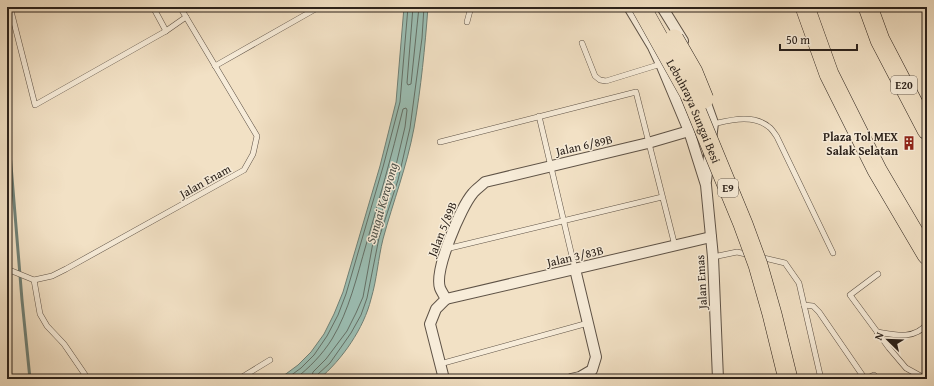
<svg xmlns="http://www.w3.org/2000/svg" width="934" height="386" font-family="'Gentium Book Plus',serif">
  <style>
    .water { fill: #9bbeb3; stroke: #6f8076 }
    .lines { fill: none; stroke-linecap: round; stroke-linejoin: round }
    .shore { stroke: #647067; stroke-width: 1 }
    .stream { stroke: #6f8076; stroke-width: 3 }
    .service-casing { stroke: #5e5246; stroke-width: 6 }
    .minor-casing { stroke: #5e5246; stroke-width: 12 }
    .motorway-casing { stroke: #2c221b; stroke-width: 20 }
    .service { stroke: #f7ecd9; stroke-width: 5 }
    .minor { stroke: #f7ecd9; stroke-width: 10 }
    .motorway { stroke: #f2e1c5; stroke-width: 19 }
    .motorway-bridge-casing { stroke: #2c221b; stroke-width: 20; stroke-linecap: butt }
    .motorway-bridge { stroke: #f2e1c5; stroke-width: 19 }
    .labels { text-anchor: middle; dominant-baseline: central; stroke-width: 3; stroke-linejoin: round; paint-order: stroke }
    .shield { fill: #f7ecd9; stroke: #695f54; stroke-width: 1 }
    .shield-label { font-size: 11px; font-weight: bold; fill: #2c221b }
    .street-label { font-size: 12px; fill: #2c221b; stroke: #f7ecd9 }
    .poi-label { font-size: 12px; font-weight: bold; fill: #2c221b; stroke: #f7ecd9; text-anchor: end }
    .water-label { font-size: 13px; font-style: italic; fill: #4d5149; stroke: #f7ecd9 }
  </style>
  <rect width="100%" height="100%" fill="#f2e1c5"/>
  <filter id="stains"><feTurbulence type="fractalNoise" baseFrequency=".005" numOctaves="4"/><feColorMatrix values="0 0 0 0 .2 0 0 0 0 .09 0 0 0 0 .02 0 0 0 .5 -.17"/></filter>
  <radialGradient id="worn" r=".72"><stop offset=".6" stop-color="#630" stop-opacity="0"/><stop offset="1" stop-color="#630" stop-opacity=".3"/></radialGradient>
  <path class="water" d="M404,7h24c-3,40 -7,81 -14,121 -7,38 -21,74 -31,111 -5,20 -6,40 -12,60 -7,29 -29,61 -52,80h-40l19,-14 13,-13 13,-18 10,-20 9,-22 37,-126 16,-64z"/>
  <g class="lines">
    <g class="shore">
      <path d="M413,7l-6,76 1,2 3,-1 8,-77"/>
      <path d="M286,379l15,-11 13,-13 13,-19 11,-21 8,-21 37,-127 17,-65 8,-95"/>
      <path d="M295,379c14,-11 27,-24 37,-40 17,-28 25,-63 34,-94 13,-45 26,-90 37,-136l3,-1 1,2 -2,17 -12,51 -19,59 -11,60 -7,16 -9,18 -21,28 -13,13 -2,7"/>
      <path d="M317,379v-4l13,-12 21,-30 10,-18 6,-17 12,-60 19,-58 12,-52 12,-90 2,-31"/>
    </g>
    <path class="stream" d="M7,116l15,184 8,79"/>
    <defs>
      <g id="service">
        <path d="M10,7l25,98 131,-74 20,-14"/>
        <path d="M153,7l13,24"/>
        <path d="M467,22l4,-15"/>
        <path d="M582,43l13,33 5,4 6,1 55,-17"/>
        <path d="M215,66l104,-59"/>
        <path d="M539,116l36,153"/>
        <path d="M713,124c18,-4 40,-10 56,3 3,2 6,7 8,10l56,116"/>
        <path d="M440,142l196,-50 39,154"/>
        <path d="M446,249l216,-52"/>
        <path d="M713,257l24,-5 13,3"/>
        <path d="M760,257l25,6 14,20 22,96"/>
        <path d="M7,269l27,11 18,-4 14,-7 178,-99 9,-16 4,-18 -77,-129"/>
        <path d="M878,274l-28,21 39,53 17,20 20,11"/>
        <path d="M34,280l6,34 7,12 17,18 24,35"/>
        <path d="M804,305l9,1 6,6 46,67"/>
        <path d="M877,332c18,3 37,8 50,-8"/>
        <path d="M440,364l148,-41"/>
        <path d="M239,379l31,-19"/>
        <path d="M866,379l8,-4 4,4"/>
      </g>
      <g id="minor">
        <path d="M629,7l24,40 8,17 28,67 17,54 7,72 5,122"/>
        <path d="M662,7l21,34"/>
        <path d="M703,95l10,28 -7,58"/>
        <path d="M446,299l265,-62"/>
        <path d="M444,379l-14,-55 6,-15 10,-10c-2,-4 -5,-8 -6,-11 -6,-18 21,-81 33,-95 3,-4 8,-7 12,-11l163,-39 41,-12"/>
        <path d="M571,379l9,-2 12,-7 4,-13 -21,-88"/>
      </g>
      <g id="motorway">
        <path d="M805,7l24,67 48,96 50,85"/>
        <path d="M868,7l12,33 47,90"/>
      </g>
    </defs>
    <use href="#service" class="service-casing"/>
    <use href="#minor" class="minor-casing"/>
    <use href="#motorway" class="motorway-casing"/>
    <use href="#service" class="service"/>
    <use href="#minor" class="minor"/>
    <use href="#motorway" class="motorway"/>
    <defs>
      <g id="motorway-bridge">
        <path id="s1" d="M641,7l48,86 54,131 15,41 14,49 16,65"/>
        <path d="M674,39l19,33 11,27"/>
      </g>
    </defs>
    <use href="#motorway-bridge" class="motorway-bridge-casing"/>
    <use href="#motorway-bridge" class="motorway-bridge"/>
  </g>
  <defs>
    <symbol id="building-bare" viewBox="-9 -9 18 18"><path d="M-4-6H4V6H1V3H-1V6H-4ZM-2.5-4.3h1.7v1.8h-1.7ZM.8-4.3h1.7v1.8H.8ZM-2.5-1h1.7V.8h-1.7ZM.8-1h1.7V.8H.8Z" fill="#8f2418" stroke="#f7ecd9" stroke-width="2.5" paint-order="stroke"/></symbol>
  </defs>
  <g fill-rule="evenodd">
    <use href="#building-bare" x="899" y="133" width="20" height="20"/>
  </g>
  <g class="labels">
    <g class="shield">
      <rect x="891" y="76" width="26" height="18" rx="3"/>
      <rect x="718" y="179" width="20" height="18" rx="3"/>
    </g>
    <g class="shield-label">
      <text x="904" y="85">E20</text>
      <text x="728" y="188">E9</text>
    </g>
    <g class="street-label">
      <text stroke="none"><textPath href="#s1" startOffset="117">Lebuhraya Sungai Besi</textPath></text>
      <text transform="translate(584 145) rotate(-13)">Jalan 6/89B</text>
      <text transform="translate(205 181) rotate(-29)">Jalan Enam</text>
      <text transform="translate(442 229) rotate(-68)">Jalan 5/89B</text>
      <text transform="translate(575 256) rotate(-13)">Jalan 3/83B</text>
      <text transform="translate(701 282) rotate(-93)">Jalan Emas</text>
    </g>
    <g class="poi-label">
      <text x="898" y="136">Plaza Tol MEX<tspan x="898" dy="14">Salak Selatan</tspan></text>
    </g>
    <g class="water-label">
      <text transform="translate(382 203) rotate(-74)">Sungai Kerayong</text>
    </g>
  </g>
  <rect width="934" height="386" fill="none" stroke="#f2e1c5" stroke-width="24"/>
  <rect x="8" y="8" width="918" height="370" fill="none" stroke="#2c221b" stroke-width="2"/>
  <rect x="12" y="12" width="910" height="362" fill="none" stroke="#2c221b"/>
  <g transform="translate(888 340) rotate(293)" stroke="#f7ecd9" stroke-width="3" paint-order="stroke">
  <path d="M0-3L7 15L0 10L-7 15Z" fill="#2c221b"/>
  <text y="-6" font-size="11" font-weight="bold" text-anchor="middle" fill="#2c221b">N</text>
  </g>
  <path d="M780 44v6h77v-6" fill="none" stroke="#2c221b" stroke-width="2"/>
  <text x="786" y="44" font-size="12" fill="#2c221b" stroke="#f7ecd9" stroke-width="3" paint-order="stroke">50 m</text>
  <rect width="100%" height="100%" filter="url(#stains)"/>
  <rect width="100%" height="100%" fill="url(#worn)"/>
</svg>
